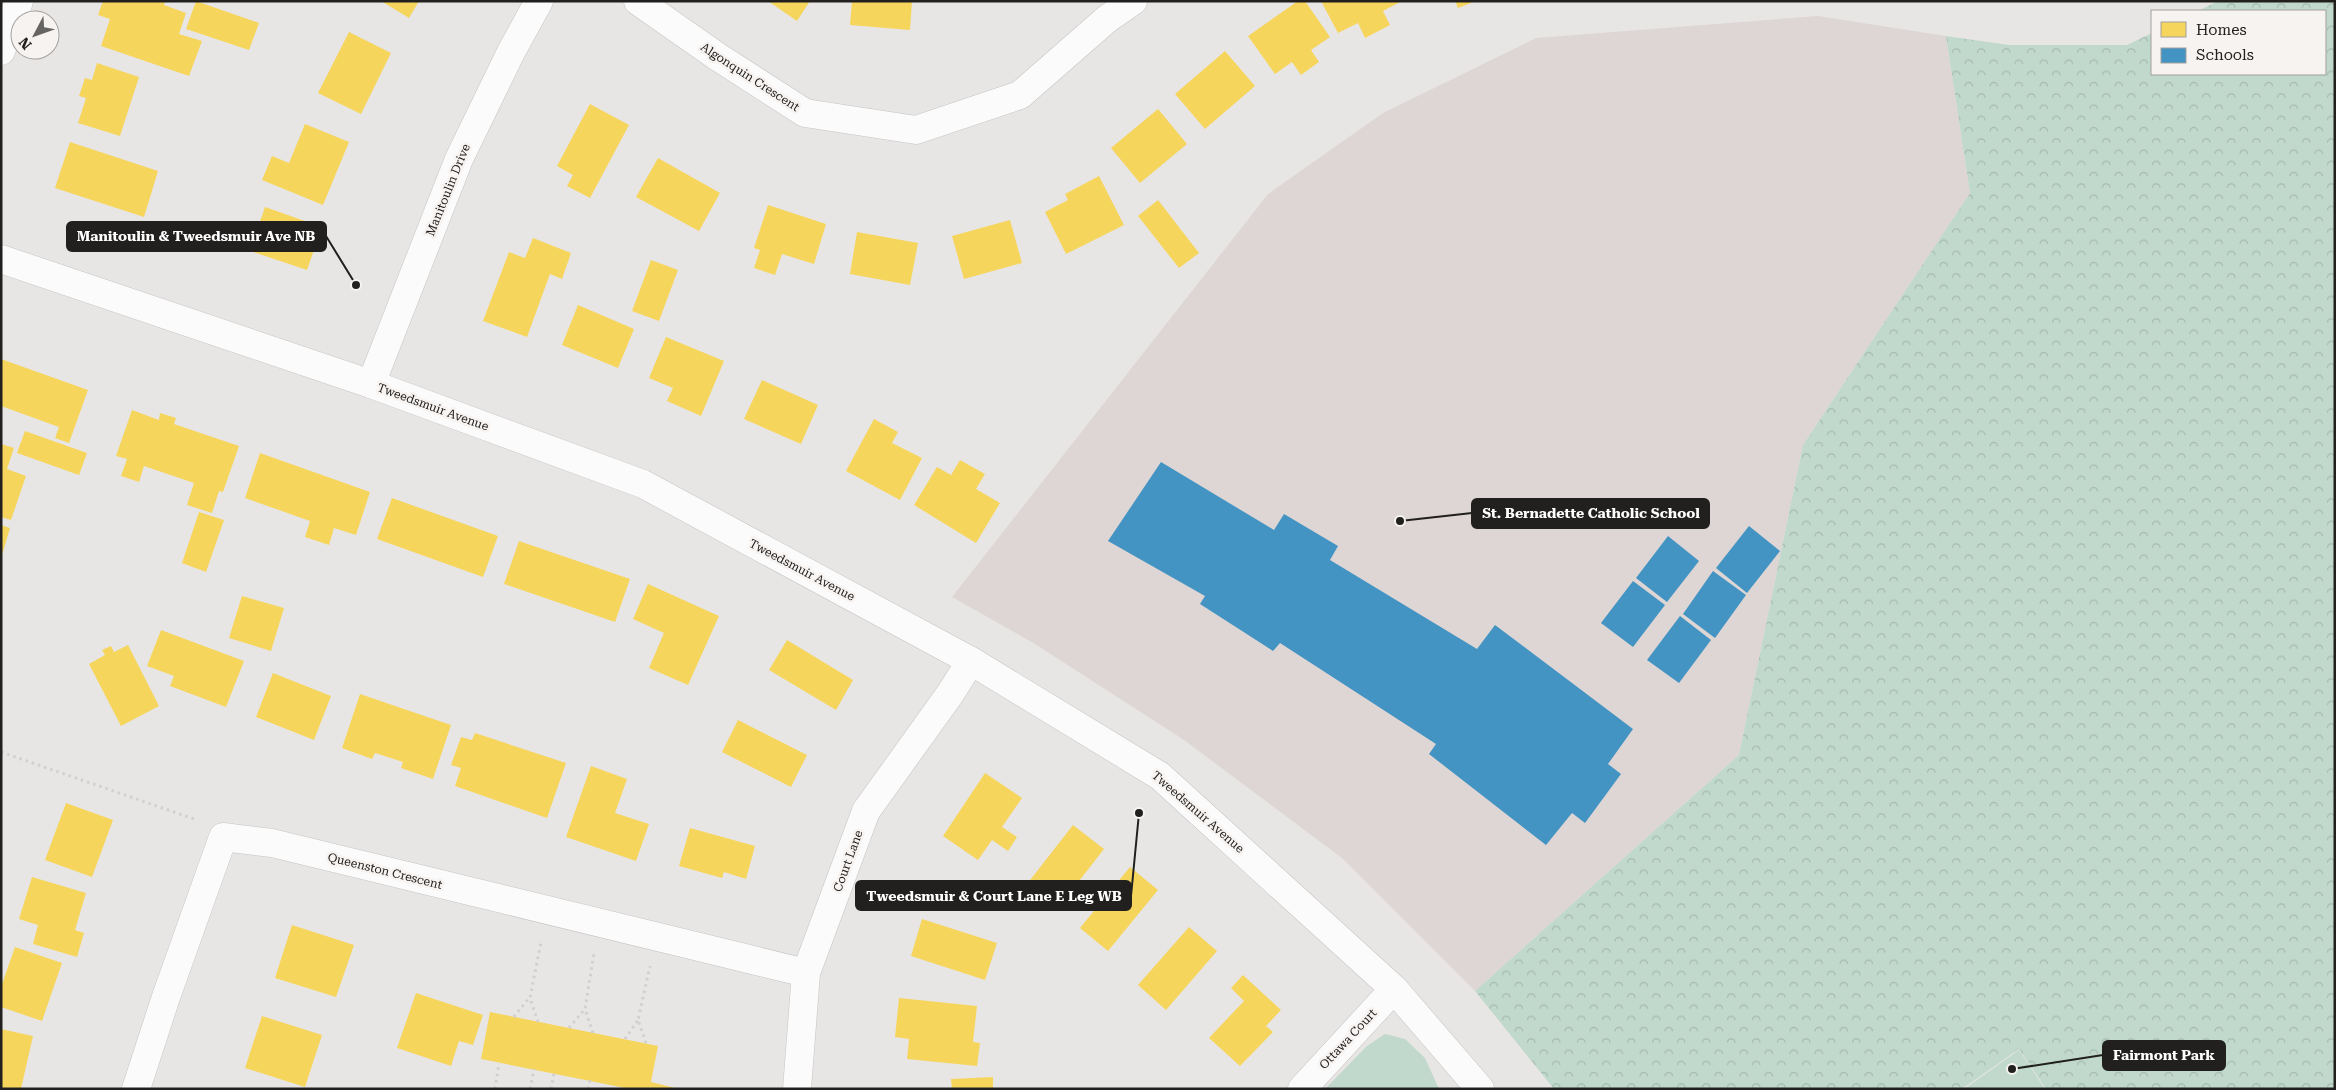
<svg xmlns="http://www.w3.org/2000/svg" width="2336" height="1090" font-family="'Roboto Serif',serif">
  <style>
    .built { fill: #ded6d4 }
    .green { fill: #c0d9cc }
    .forest { fill: url(#forest-crowns) }
    .homes { fill: #f6d55c }
    .schools { fill: #4393c3 }
    .lines { fill: none; stroke-linecap: round; stroke-linejoin: round }
    .street-casing { stroke: #c5c4c3; stroke-width: 29 }
    .secondary-casing { stroke: #c5c4c3; stroke-width: 29 }
    .path { stroke: #d0d0d0; stroke-width: 3; stroke-dasharray: 2.5 4; stroke-linecap: butt }
    .street { stroke: #fcfbfb; stroke-width: 28 }
    .secondary { stroke: #fcfbfb; stroke-width: 28 }
    .labels { text-anchor: middle; dominant-baseline: central; stroke-width: 5; stroke-linejoin: round; paint-order: stroke }
    .street-label { font-size: 12px; fill: #21201f; stroke: #f6f3f1 }
    .leader { fill: none; stroke: #21201f; stroke-width: 2 }
    .callout-dot { fill: #21201f; stroke: #f6f3f1; stroke-width: 2 }
    .callout { fill: #21201f; stroke: #21201f; stroke-width: 2 }
    .callout-label { font-size: 14px; text-anchor: middle; font-weight: bold; fill: #fff }
  </style>
  <defs>
    <pattern id="forest-crowns" width="20" height="18" patternUnits="userSpaceOnUse" patternTransform="scale(1.25)"><rect width="20" height="18" fill="#c0d9cc"/><path d="M2 6a3 3 0 1 1 6 0M12 15a3 3 0 1 1 6 0" fill="none" stroke="#a5baaf"/></pattern>
  </defs>
  <rect width="100%" height="100%" fill="#e8e6e5"/>
  <path class="built" d="M1818,16l128,20 24,157 -167,252 -64,310 -264,236 -133,-133 -158,-118 -149,-96 -83,-47 316,-403 115,-81 153,-75z"/>
  <g class="green">
    <path d="M1385,1034l20,5 20,19 14,31h-114l42,-43z"/>
    <path d="M2019,1050l26,39h-81z"/>
  </g>
  <path class="forest" d="M2218,1h117v1088h-289l-27,-40 -57,40h-408l-79,-98 264,-236 64,-310 167,-252 -24,-157 63,9h118l25,-12v41h173v-63h-127z"/>
  <g class="homes">
    <path d="M103,1h62l-1,4 22,8 -7,21 23,7 -13,35 -88,-30 9,-27 -12,-4z"/>
    <path d="M196,1l63,22 -10,27 -63,-21z"/>
    <path d="M381,1h38l-10,17z"/>
    <path d="M768,1h42l-13,20z"/>
    <path d="M852,1h60l-2,29 -60,-5z"/>
    <path d="M1298,1h7l25,36 -19,13 8,12 -18,13 -9,-13 -17,12 -27,-38z"/>
    <path d="M1321,1h81l-19,10 7,14 -25,13 -7,-15 -20,10z"/>
    <path d="M1455,1h21l-18,7z"/>
    <path d="M349,32l42,21 -30,61 -43,-21z"/>
    <path d="M1225,51l30,35 -50,43 -30,-35z"/>
    <path d="M97,63l42,14 -19,59 -42,-13 8,-25 -7,-2 6,-18 7,2z"/>
    <path d="M590,104l39,21 -39,73 -23,-12 6,-11 -16,-9z"/>
    <path d="M1158,109l29,35 -47,39 -29,-35z"/>
    <path d="M305,124l44,18 -26,63 -61,-25 10,-24 17,7z"/>
    <path d="M70,142l88,29 -14,46 -89,-29z"/>
    <path d="M658,158l62,35 -21,38 -63,-34z"/>
    <path d="M1099,176l25,49 -58,29 -21,-42 23,-12 -3,-6z"/>
    <path d="M1158,200l41,53 -20,15 -41,-52z"/>
    <path d="M768,205l58,19 -12,40 -32,-10 -7,21 -21,-7 6,-18 -6,-2z"/>
    <path d="M265,207l57,20 -15,43 -57,-19z"/>
    <path d="M1010,220l12,43 -58,16 -12,-43z"/>
    <path d="M857,232l61,11 -8,42 -60,-11z"/>
    <path d="M533,238l38,15 -9,26 -12,-5 -23,63 -44,-16 26,-69 16,6z"/>
    <path d="M651,260l27,10 -19,51 -27,-10z"/>
    <path d="M578,305l56,24 -16,39 -56,-23z"/>
    <path d="M666,337l58,24 -23,55 -34,-15 6,-13 -24,-10z"/>
    <path d="M1,359l87,31 -19,53 -14,-5 4,-11 -58,-21z"/>
    <path d="M762,380l56,25 -17,39 -57,-25z"/>
    <path d="M132,410l27,10 1,-7 16,5 -2,6 65,22 -16,46 -4,-1 -7,22 -25,-8 7,-22 -50,-17 -5,16 -18,-6 6,-17 -11,-3z"/>
    <path d="M874,419l24,13 -6,11 30,15 -22,42 -54,-29z"/>
    <path d="M25,431l62,22 -8,22 -62,-22z"/>
    <path d="M1,444l13,4 -7,21 19,7 -15,44 -10,-3z"/>
    <path d="M260,453l110,39 -14,43 -22,-7 -5,17 -24,-8 5,-16 -65,-23z"/>
    <path d="M960,460l25,14 -9,15 24,14 -24,40 -62,-38 23,-38 14,8z"/>
    <path d="M392,498l106,38 -15,41 -106,-38z"/>
    <path d="M199,512l25,8 -18,52 -24,-9z"/>
    <path d="M1,525l9,3 -8,27h-1z"/>
    <path d="M519,541l111,38 -15,43 -111,-38z"/>
    <path d="M648,584l71,32 -31,69 -39,-17 15,-35 -31,-14z"/>
    <path d="M242,596l42,12 -13,43 -42,-13z"/>
    <path d="M161,630l83,31 -18,46 -56,-21 4,-10 -27,-10z"/>
    <path d="M787,640l66,40 -17,30 -67,-40z"/>
    <path d="M128,645l31,61 -38,20 -32,-62 16,-9 -3,-5 9,-4 3,6z"/>
    <path d="M273,673l58,23 -17,44 -58,-23z"/>
    <path d="M360,694l91,31 -18,54 -32,-11 2,-6 -28,-9 -3,6 -30,-11z"/>
    <path d="M738,720l69,35 -16,32 -69,-35z"/>
    <path d="M475,733l91,30 -19,55 -92,-32 6,-18 -10,-3 10,-28 11,3z"/>
    <path d="M591,766l36,13 -12,34 34,11 -13,37 -70,-24z"/>
    <path d="M985,773l37,25 -20,29 15,10 -9,14 -16,-11 -14,20 -35,-24z"/>
    <path d="M66,803l47,17 -21,57 -47,-17z"/>
    <path d="M1073,825l31,24 -46,59 -31,-24z"/>
    <path d="M690,828l65,18 -9,33 -22,-7 -2,6 -43,-12z"/>
    <path d="M1130,867l28,23 -50,61 -28,-23z"/>
    <path d="M32,877l54,16 -11,37 9,3 -7,24 -44,-13 5,-19 -19,-6z"/>
    <path d="M922,919l75,24 -12,37 -74,-24z"/>
    <path d="M292,925l62,20 -18,52 -61,-19z"/>
    <path d="M1189,927l28,24 -51,59 -28,-25z"/>
    <path d="M15,947l47,16 -20,58 -41,-14v-20z"/>
    <path d="M1243,975l38,35 -15,16 7,6 -33,34 -31,-28 35,-37 -13,-13z"/>
    <path d="M416,993l67,22 -10,30 -14,-4 -8,25 -54,-18z"/>
    <path d="M899,998l78,8 -4,36 7,1 -3,23 -70,-7 2,-20 -14,-2z"/>
    <path d="M490,1012l168,34 -7,36 28,7h-49l-149,-30z"/>
    <path d="M262,1016l60,19 -17,52 -60,-19z"/>
    <path d="M1,1029l32,7 -12,53h-20z"/>
    <path d="M993,1077v12h-41l-1,-10z"/>
  </g>
  <g class="schools">
    <path d="M1161,462l113,68 10,-16 54,32 -8,14 147,89 18,-24 138,104 -25,35 13,10 -36,49 -13,-10 -26,32 -117,-91 7,-10 -156,-101 -7,8 -73,-47 5,-8 -97,-55z"/>
    <path d="M1749,526l31,25 -33,42 -31,-25z"/>
    <path d="M1668,536l31,25 -32,41 -31,-24z"/>
    <path d="M1713,571l33,24 -31,43 -32,-24z"/>
    <path d="M1633,581l32,24 -32,42 -32,-24z"/>
    <path d="M1680,616l31,24 -32,43 -32,-23z"/>
  </g>
  <g class="lines">
    <defs>
      <g id="street">
        <path d="M638,1l80,56 87,56 111,17 104,-35 87,-76 26,-18"/>
        <path d="M1,51l18,-50"/>
        <path d="M1,259l370,125"/>
        <path d="M136,1089l30,-92 57,-160 49,6 534,130"/>
        <path d="M797,1089l9,-116 60,-162 84,-117 21,-33"/>
        <path d="M1302,1089l92,-100"/>
      </g>
      <path id="secondary" d="M539,1l-29,53 -51,105 -88,225 272,100 328,177 189,115 234,213 86,100"/>
    </defs>
    <use href="#street" class="street-casing"/>
    <use href="#secondary" class="secondary-casing"/>
    <g class="path">
      <path d="M1,752l196,68"/>
      <path d="M514,1017l15,-19"/>
      <path d="M538,1022l-8,-24 11,-56"/>
      <path d="M569,1028l15,-18"/>
      <path d="M593,1033l-8,-24 9,-56"/>
      <path d="M625,1039l13,-19"/>
      <path d="M646,1043l-8,-23 12,-54"/>
      <path d="M495,1089l4,-26"/>
      <path d="M530,1089l4,-20"/>
      <path d="M551,1089l3,-16"/>
      <path d="M588,1089l2,-9"/>
    </g>
    <use href="#street" class="street"/>
    <use href="#secondary" class="secondary"/>
  </g>
  <g class="labels">
    <g class="street-label">
      <text transform="translate(750 77) rotate(33)">Algonquin Crescent</text>
      <text transform="translate(448 190) rotate(-68)">Manitoulin Drive</text>
      <text transform="translate(433 407) rotate(20)">Tweedsmuir Avenue</text>
      <text transform="translate(802 570) rotate(28)">Tweedsmuir Avenue</text>
      <text transform="translate(1198 812) rotate(41)">Tweedsmuir Avenue</text>
      <text transform="translate(848 861) rotate(-70)">Court Lane</text>
      <text transform="translate(385 871) rotate(14)">Queenston Crescent</text>
      <text transform="translate(1348 1039) rotate(-47)">Ottawa Court</text>
    </g>
  </g>
  <path class="leader" d="M356 285L326 236M1400 521L1472 513M1139 813L1131 896M2012 1069L2103 1055"/>
  <g class="callout-dot">
    <circle cx="356" cy="285" r="5"/>
    <circle cx="1400" cy="521" r="5"/>
    <circle cx="1139" cy="813" r="5"/>
    <circle cx="2012" cy="1069" r="5"/>
  </g>
  <g class="callout">
    <rect x="67" y="222" width="259" height="29" rx="5"/>
    <rect x="1472" y="499" width="237" height="29" rx="5"/>
    <rect x="856" y="881" width="275" height="29" rx="5"/>
    <rect x="2103" y="1041" width="122" height="29" rx="5"/>
  </g>
  <g class="callout-label">
    <text x="196" y="241">Manitoulin &amp; Tweedsmuir Ave NB</text>
    <text x="1591" y="518">St. Bernadette Catholic School</text>
    <text x="994" y="901">Tweedsmuir &amp; Court Lane E Leg WB</text>
    <text x="2164" y="1060">Fairmont Park</text>
  </g>
  <rect width="2336" height="1090" fill="none" stroke="#21201f" stroke-width="5"/>
  <rect x="2151" y="10" width="175" height="65" fill="#f6f3f1" stroke="#a19f9d"/>
  <rect x="2161" y="22" width="25" height="15" fill="#f6d55c" stroke="#a19f9d"/>
  <text x="2196" y="35" font-size="15" fill="#21201f">Homes</text>
  <rect x="2161" y="48" width="25" height="15" fill="#4393c3" stroke="#a19f9d"/>
  <text x="2196" y="60" font-size="15" fill="#21201f">Schools</text>
  <g transform="translate(35 35) rotate(229)"><circle r="24" fill="#f6f3f1" stroke="#a19f9d"/>
  <path d="M0-4L9 19L0 12L-9 19Z" fill="#676564"/>
  <text y="-8" font-size="14" font-weight="bold" text-anchor="middle" fill="#21201f">N</text>
  </g>
</svg>
